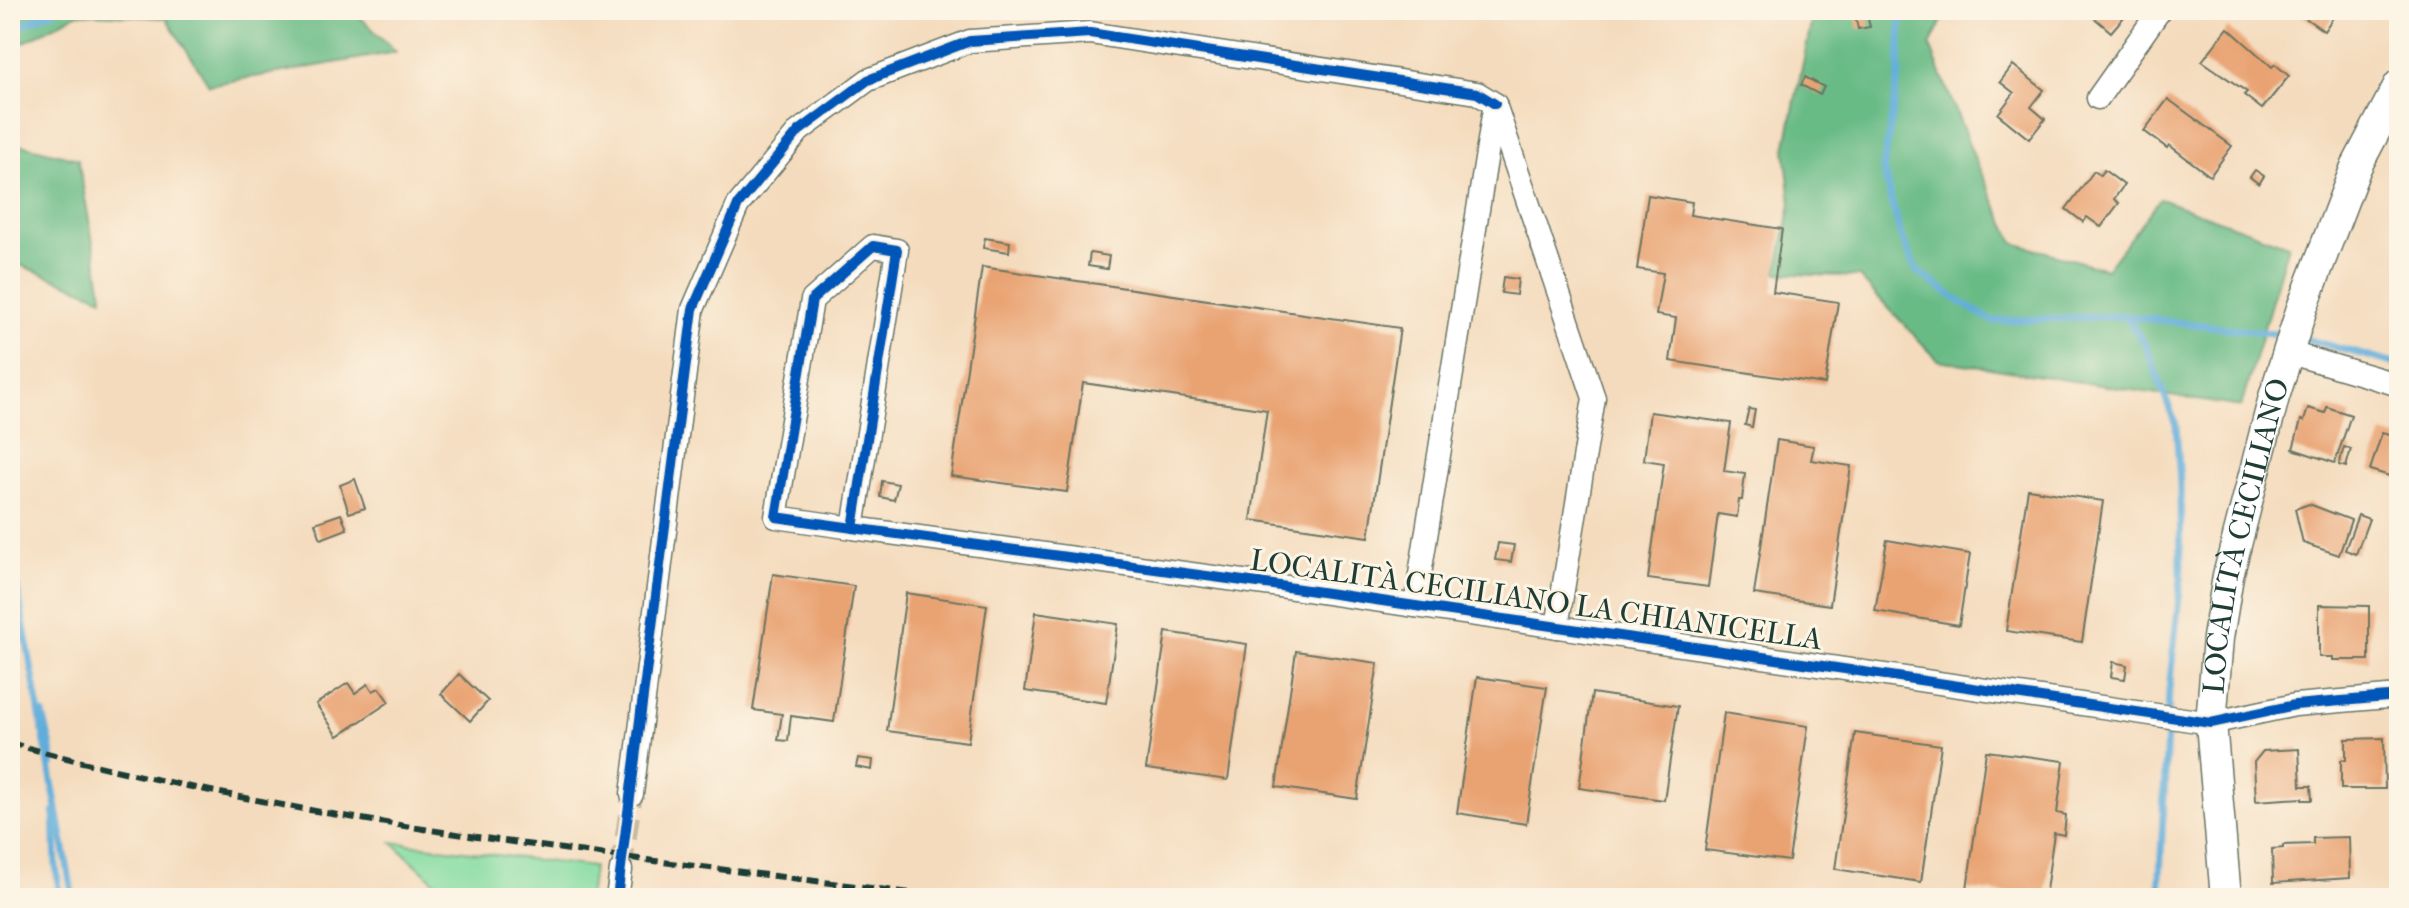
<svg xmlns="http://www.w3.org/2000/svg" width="2409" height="908" font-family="'IM FELL French Canon',serif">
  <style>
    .green { fill: #82dba0; stroke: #508c6a; stroke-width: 2 }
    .forest { fill: #69bb86; stroke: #447c5d; stroke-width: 2 }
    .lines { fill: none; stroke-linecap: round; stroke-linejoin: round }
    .stream { stroke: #61adda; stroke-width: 7 }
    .building { fill: #e9a372 }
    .street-tunnel { stroke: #c9bba2; stroke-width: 22; stroke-dasharray: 22 11; stroke-linecap: butt }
    .street-casing { stroke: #6a7464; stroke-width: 25 }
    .secondary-casing { stroke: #6a7464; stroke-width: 33 }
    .street { stroke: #fff; stroke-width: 22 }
    .secondary { stroke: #fff; stroke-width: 30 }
    .rail { stroke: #1f3d34; stroke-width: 6; stroke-dasharray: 12 6; stroke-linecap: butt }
    .cycleway-casing { stroke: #fcf5e5; stroke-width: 15 }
    .cycleway { stroke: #0057b8; stroke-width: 10 }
    .labels { text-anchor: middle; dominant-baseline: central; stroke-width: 6; stroke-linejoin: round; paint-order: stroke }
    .street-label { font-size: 30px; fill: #1f3d34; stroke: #fcf5e5 }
  </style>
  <rect width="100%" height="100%" fill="#fcf5e5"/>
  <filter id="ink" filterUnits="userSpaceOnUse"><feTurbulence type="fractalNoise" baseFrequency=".0125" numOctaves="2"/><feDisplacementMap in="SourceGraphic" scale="16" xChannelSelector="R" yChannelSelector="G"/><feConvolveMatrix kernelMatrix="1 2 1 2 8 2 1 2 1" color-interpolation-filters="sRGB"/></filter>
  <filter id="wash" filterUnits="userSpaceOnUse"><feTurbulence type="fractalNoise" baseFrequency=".006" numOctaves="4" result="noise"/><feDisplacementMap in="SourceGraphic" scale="32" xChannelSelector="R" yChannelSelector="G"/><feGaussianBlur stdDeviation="1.8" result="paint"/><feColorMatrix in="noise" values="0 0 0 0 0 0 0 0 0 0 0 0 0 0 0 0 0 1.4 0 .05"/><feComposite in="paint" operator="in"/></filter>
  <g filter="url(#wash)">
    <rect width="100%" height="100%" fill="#f4dbbd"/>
    <path class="green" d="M392,842l201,25 -4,31h-137z"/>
    <g class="forest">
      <path d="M10,10h343l43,42 -187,33 -43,-67 -88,-5 -68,37z"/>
      <path d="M1814,10h133l-17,36 47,118 37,79 92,26 54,-70 128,46 -47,162 -303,-47 -79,-83 -82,-4 14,-69 -6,-55z"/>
      <path d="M10,142l68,17 25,139 -93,-37z"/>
    </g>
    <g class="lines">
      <g class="stream">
        <path d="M1901,10l-2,64 -16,95 17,65 17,37 45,32 31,18 132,-5 162,19"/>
        <path d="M10,31l45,-21"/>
        <path d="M2125,316l20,28 31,81 4,58 1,96 -12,111 -10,208"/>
        <path d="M2299,337l100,28"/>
        <path d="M10,549l63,349"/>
        <path d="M43,714l8,32 1,18"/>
        <path d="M54,813l2,52 4,33"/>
      </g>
    </g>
    <g id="blocks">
      <g class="building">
        <path d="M1854,10h12l4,17 -12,2z"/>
        <path d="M2085,10h45l-19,22z"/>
        <path d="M2294,10h44l-14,21z"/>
        <path d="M2228,28l44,39 3,-3 14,12 -27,33 -18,-14 3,-3 -45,-31z"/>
        <path d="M2013,65l31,25 -13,17 14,12 -16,20 -31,-25 16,-21 -14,-11z"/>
        <path d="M1805,77l19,10 -4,8 -19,-10z"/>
        <path d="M2168,99l64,47 -22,30 -41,-31 -2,3 -23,-17z"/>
        <path d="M2104,170l20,15 -10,14 5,4 -18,24 -14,-10 -4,5 -17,-13 28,-38 6,4z"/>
        <path d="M2255,170l9,6 -5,8 -9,-7z"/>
        <path d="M1648,195l44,7 -2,13 92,14 -9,63 65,10 -13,82 -155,-23 6,-43 -20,-3 7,-42 -26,-4z"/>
        <path d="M985,238l25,4 -1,10 -26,-4z"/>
        <path d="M1090,253l19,3 -2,13 -19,-3z"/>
        <path d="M982,267l418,61 -31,209 -118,-17 16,-110 -13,-2 -171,-25 -16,109 -116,-16z"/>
        <path d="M1503,277l15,2 -2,16 -15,-2z"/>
        <path d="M2327,407l24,8 -16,48 -42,-14 8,-29 3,1 4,-13 17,5z"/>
        <path d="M1749,409l6,1 -3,17 -7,-2z"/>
        <path d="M1650,412l81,11 -7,48 21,3 -3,26h-3l-2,17 -19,-3 -10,73 -60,-8 16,-116 -20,-3z"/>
        <path d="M2382,433l17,5v41l-29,-9z"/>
        <path d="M1777,440l37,6 -3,14 40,6 -21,139 -76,-11z"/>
        <path d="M2344,447l7,2 -5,18 -7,-2z"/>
        <path d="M355,479l10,29 -16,5 -9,-28z"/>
        <path d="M882,481l16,3 -4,16 -14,-3z"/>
        <path d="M2028,489l75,12 -21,141 -76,-11z"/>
        <path d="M2309,504l42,16 -12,35 -36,-12 -8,-34z"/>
        <path d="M341,514l6,15 -26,10 -6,-16z"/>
        <path d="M2358,515l11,4 -13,35 -11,-4z"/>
        <path d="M1887,540l83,14 -11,71 -84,-14z"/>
        <path d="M1498,543l16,2 -3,17 -16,-2z"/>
        <path d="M773,574l81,12 -20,136 -43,-6 -3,25 -10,-1 4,-26 -29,-4z"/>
        <path d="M906,593l81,12 -19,137 -81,-11z"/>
        <path d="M2319,605l50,1v54h-36v-3h-14z"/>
        <path d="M1036,612l82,12 -12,79 -81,-12z"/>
        <path d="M1166,632l81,12 -19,136 -82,-11z"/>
        <path d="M1296,651l82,12 -21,136 -81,-12z"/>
        <path d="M2113,662l14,3 -2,14 -14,-2z"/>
        <path d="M459,674l29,27 -18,20 -29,-27z"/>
        <path d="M1477,677l70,10 -21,137 -69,-11z"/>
        <path d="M348,683l7,10 13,-9 5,7 6,-3 10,14 -51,34 -22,-32z"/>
        <path d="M1592,693l86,13 -14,94 -85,-12z"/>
        <path d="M1724,713l84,13 -19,135 -84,-11z"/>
        <path d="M1855,733l86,12 -20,137 -86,-13z"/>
        <path d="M2384,738l1,51h-44v-29h5v-21z"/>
        <path d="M2299,749l2,37h10l1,14h-10v-2l-46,3 -2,-39 9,-11z"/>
        <path d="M1986,751l78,10 -7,52 9,2 -2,20 -10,-2 -9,65 -78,-9z"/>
        <path d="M858,758l15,2 -1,10 -16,-3z"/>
        <path d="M2349,837l1,41 -77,5 -1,-34 11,-1v-3l30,-1v-6z"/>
      </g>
    </g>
  </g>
  <g filter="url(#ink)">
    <use href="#blocks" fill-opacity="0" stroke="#6a7464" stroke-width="2"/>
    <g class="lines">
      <path class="street-tunnel" d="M621,870l11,-76"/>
      <defs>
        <g id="street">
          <path d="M2098,98l62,-88"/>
          <path d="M1495,104l99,294 -37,229"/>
          <path d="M2287,352l112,33"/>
          <path d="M853,528l-77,-11 36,-217 61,-54 24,4 -44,278 427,58 931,137 84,-18 104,-9"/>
          <path d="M1415,606l79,-497"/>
          <path d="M632,794l61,-485 45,-104 61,-74 69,-51 102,-39 120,-8 387,60 18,11"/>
          <path d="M617,898l4,-28"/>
        </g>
        <g id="secondary">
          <path id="s1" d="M2226,898l-15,-175 7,-85 10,-62 46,-179 28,-89 54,-141 43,-82"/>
        </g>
      </defs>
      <use href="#street" class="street-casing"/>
      <use href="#secondary" class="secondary-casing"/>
      <use href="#street" class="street"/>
      <use href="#secondary" class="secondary"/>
      <path class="rail" d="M10,743c307,85 625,114 940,155"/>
      <defs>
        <g id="cycleway">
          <path d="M853,528l-77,-11 36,-217 61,-54 24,4 -44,278 427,58 931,137 84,-18 104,-9"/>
          <path d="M617,898l76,-589 45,-104 61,-74 69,-51 102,-39 120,-8 387,60 18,11"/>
        </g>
      </defs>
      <use href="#cycleway" class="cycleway-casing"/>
      <use href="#cycleway" class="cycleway"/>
    </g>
  </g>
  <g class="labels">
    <g class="street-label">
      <text stroke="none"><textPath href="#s1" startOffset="366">LOCALITÀ CECILIANO</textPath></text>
      <text transform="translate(1536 600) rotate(8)">LOCALITÀ CECILIANO LA CHIANICELLA</text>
    </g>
  </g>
  <rect width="2409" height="908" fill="none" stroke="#fcf5e5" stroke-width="40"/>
</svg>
